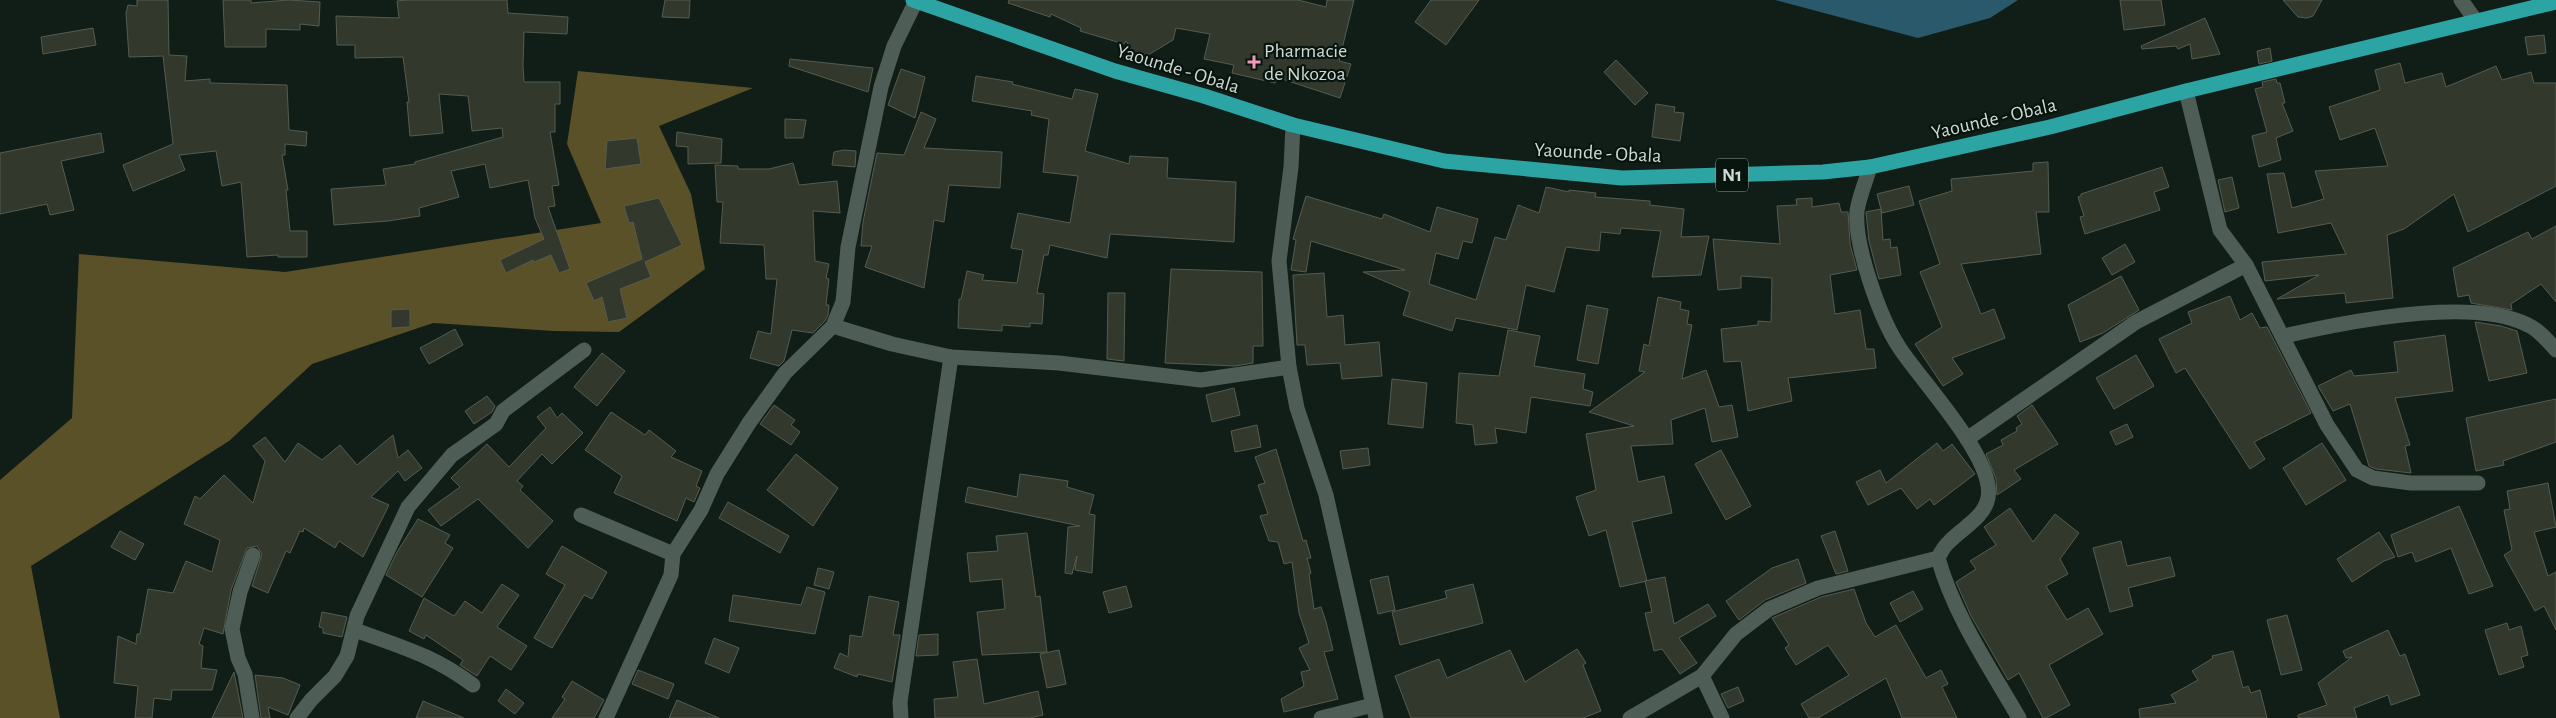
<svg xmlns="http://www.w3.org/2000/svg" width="2556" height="718" font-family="'Alegreya Sans',sans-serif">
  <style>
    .forest { fill: #5b5128 }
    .water { fill: #2a596c }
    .building { fill: #32382c; stroke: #555c4f }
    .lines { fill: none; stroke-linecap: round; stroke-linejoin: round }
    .street { stroke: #4e5d55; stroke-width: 15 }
    .highway { stroke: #2ca4a4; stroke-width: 15 }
    .poi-dot { fill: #ef9ab8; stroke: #08150f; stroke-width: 2 }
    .labels { text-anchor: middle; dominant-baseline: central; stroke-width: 4.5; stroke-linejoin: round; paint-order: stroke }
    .shield { fill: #08150f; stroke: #949e99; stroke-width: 1 }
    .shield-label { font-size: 19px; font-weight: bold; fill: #d0d9d4 }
    .poi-label { font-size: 20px; fill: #d0d9d4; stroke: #08150f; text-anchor: start }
    .street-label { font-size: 20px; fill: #d0d9d4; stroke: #08150f }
  </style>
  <rect width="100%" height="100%" fill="#111e18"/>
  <path class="forest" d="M578,71l175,17 -94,38 32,68 14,75 -86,63 -65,-1 -121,-8 -121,41 -83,77 -198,125 29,152h-60v-238l72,-62 7,-164 206,18 316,-49 -34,-79z"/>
  <path class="water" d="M1775,0h243l-28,18 -72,20z"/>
  <g class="building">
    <path d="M137,0h31l1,55 18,1 -2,25 25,-2v4l77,2 2,45 18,2 -1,14 -21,-2v11h-3l6,35h-2l4,41h17v26h-29v-2l-31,2 -6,-75 -19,4 -6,-35 -37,4 6,15 -52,21 -10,-26 50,-21 -10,-88 -34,1 -3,-44 2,-8 9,1z"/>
    <path d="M223,0h28v3l38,-3 31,2 -1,24 -19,-2v6l-34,-1v18h-41z"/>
    <path d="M407,0h100l1,13 60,4 -1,17 -43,-2 -1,34 1,16h36v22h-5v28h-5l9,53 -7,1 3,20 -7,1 22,62 -11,4 -8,-18 -17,7 -1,-2 -27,13 -6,-13 44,-21 -9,-21 -7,-38 -38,8 -5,-24 -34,7 8,26 -40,11 1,8 -32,5 -54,4 -3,-36 55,-4 -3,-16 32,-5v-2l88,-25 -1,-9 -30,3 -4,-35 -29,-2 4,39 -33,3 -3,-34h2l-6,-45 -48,1v-13h-18l-1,-29 63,2 -2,-17z"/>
    <path d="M665,0h25l-1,18 -27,-1z"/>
    <path d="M1009,0h289l28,7 1,-7h27l-15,61 12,3 -11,34 -64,-21 -1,6 -43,-10 2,-8 -30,-6 6,-25 -34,-6 -3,12 -35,21 -12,-20 -2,3 -44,-13 1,-3 -30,-14 -1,3 -42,-14z"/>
    <path d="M1431,0h48l-33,45 -31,-23z"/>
    <path d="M2120,0h41l4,25 -41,5z"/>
    <path d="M2283,0h39l-9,16 -6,2 -9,-1z"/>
    <path d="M2205,18l15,36 -28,5 -2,-15 -12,5 -2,-3 -34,3 -1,-3z"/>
    <path d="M93,28l3,17 -53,9 -2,-17z"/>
    <path d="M2544,35l2,18 -18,2 -3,-18z"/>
    <path d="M2270,48l2,13 -13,3 -2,-13z"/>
    <path d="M790,59l83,9 -5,24 -79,-26z"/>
    <path d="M1616,60l32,33 -13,12 -31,-33z"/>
    <path d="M2400,63l5,20 37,-10 4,14 50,-21 6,14 29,-8 3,11h22v103l-88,46 -14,-38 -50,35 -17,6 6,63 -47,5 -1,-10 -68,6 42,-24 -54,6 -3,-19 84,-8 -15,-31 -53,10 -11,-59 17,-1 8,35 32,-9 -9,-28 73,-5 -13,-38 -35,12 -11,-33 51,-17 -5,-20z"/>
    <path d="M901,69l24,8 -10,41 -27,-13z"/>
    <path d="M976,76l37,6 -1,2 60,15 3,-10 23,5 -13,57 44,13 1,-8 38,2 -1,20 69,4 -2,60 -124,-8 -3,24 -57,-13 -2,10h-4l-7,38 7,1 -2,30 -12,-1v4l-28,-2v6l-44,-3 1,-29h2l6,-28 17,4 -2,5 35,3 6,-33 -12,-2 7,-35 52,10 8,-47 -35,-4 6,-53 -18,-4 1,-4 -60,-10z"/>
    <path d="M2276,79l1,4h3l5,20h-3l11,28 -17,7 5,22 -22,7 -7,-31 15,-4 -12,-43 8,-2 -1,-5z"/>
    <path d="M1656,104l19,3 -1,5 10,1 -4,28 -28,-4z"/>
    <path d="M921,112l15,7 -12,29 78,4 -2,36 -51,-3 -5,37 -10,-2 -10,68 -59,-21 7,-21h-11l2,-24 14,-69 27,2z"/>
    <path d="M785,119l21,1 -3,18h-18z"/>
    <path d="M677,132l45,7 -1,24 -33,1v-17l-12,-1z"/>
    <path d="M101,133l3,19 -43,9 13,49 -24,5 -3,-11 -47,10v-61z"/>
    <path d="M637,138l4,26 -36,5 2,-28z"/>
    <path d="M844,150l12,1 -1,16 -23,-2 2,-13z"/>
    <path d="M2048,162l1,50h-13l5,42 -80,10 20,50 13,-5 11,29 -53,20 11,16 -20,12 -28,-42 27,-17 -22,-55 20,-8 -21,-63 33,-10 -1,-12 82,-8v-8z"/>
    <path d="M793,163l6,22 38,-4 3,32 -27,-2 2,50 14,3 -3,14 3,1 -3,26h3l-1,10 -3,6 -12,12 -21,-3 -8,31 -5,5 -29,-8 8,-27 13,3 6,-55h-11l-2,-34 -44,-2 3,-41h-6l-2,-37 23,1v3h31z"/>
    <path d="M2162,167l7,20 -15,5 6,18 -75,24 -5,-17 4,-1 -6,-19 3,-1v-2z"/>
    <path d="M2232,177l7,31 -14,4 -7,-32z"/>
    <path d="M1909,186l5,19 -32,8 -5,-19z"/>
    <path d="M1546,187l23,5v-2l27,3 -1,4 55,4v4l34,4 -3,28 28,-1 -8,39 -49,2 9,-46 -40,-3 -1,6 -19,-2 -2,19 -33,-4 -12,45 -28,-7 -9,45 -61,-12 -4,13 -49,-16 7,-23 -47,-20 42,-2 -94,-29 -5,31 -15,-2 5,-30 -3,-1 13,-43 76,23 2,-5 46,18 7,-25 41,12 -6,24 -9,-2 -5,18 -22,-6 -7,31 47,16 19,-63 11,3 12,-35 21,8z"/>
    <path d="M659,198l23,47 -37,17 6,15 -31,12 7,29 -19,4 -6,-25 -8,4 -8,-18 56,-24 -9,-37 -4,1 -5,-17z"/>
    <path d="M1812,198v9l27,-4 2,9h7l2,32 7,26 -27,5 5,39 25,-4 6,39h8l2,19 -88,10 4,23 -44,10 -7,-50 -17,1 -3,-33 37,-4v-4l13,1 1,-44 -31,-2v12l-23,2 -5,-51 67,5 -3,-38 20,-1 -1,-6z"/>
    <path d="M1881,209l2,31 7,-1 1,9 6,-1 4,28 -22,4 -10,-38 -3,-29z"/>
    <path d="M2556,226v76l-15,-18 -30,20 1,6 -41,-7 -2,-8 -11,2 -5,-29 75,-36 4,7z"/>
    <path d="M2125,244l10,18 -23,13 -10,-17z"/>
    <path d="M1171,269l91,3 1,74h-10v17l-18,3 -70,-3z"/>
    <path d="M1324,273l3,44 16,-2 2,30 34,-3 3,34 -40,3 -2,-16 -33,2 -2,-20h-8l-4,-70z"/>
    <path d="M2121,276l18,34 -36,23 -23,9 -12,-37z"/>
    <path d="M1108,293h17l-1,68 -17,-2z"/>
    <path d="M2230,296l10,24 12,-7 8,15 7,-1 44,86 -57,29 11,17 -15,10 -65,-101 -9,5 -17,-34 33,-16 -4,-11z"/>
    <path d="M1658,297l23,5 -1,7 9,2 -2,13 5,1 -10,54 24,-9 13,37 13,-2 6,32 -26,5 -7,-34 -34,12 2,24 -42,2 7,36 26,-6 8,37 -40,9 15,59 -27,6 -14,-57 -17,6 -13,-39 20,-7 -10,-56 48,-8 -45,-14 56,-40 -6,-1 5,-27 5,2z"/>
    <path d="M1587,305l21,4 -10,55 -21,-4z"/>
    <path d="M410,309v18l-19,1v-18z"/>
    <path d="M2475,322l26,4 16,5 10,42 -38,8z"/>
    <path d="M455,329l8,16 -34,19 -9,-16z"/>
    <path d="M1508,330l32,6 -6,30 51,8 -2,15 10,3 -3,14 -59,-9 -5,36 -31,-5 2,15 -22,2 -2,-20 -17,-2 3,-50 40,3z"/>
    <path d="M2445,335l8,56 -58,7 15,47 -5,1 6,27 -35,-4 -7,-3 -19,-62 -17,7 -15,-25 33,-16 3,6 44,-4 -4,-30z"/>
    <path d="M602,353l23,18 -28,35 -23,-19z"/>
    <path d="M2136,355l18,31 -40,23 -18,-31z"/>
    <path d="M1392,379l35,4 -4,45 -35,-4z"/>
    <path d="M1234,388l6,27 -28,7 -6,-27z"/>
    <path d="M487,396l8,10 -3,6 -18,12 -9,-13z"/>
    <path d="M2556,399v43l-53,19 1,4 -28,6 -10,-53z"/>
    <path d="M774,405l21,15 -4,5 9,7 -9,13 -31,-21z"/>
    <path d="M2032,405l26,39 -44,26 7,9 -24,16 -1,-16 -10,-25 17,-9 -2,-5 16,-9 -1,-3 6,-4 -5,-8z"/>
    <path d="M550,407l7,11 5,-5 21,20 -31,31 -10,-10 -25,27 6,5 -3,4 33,31 -25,27 -50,-49 -37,27 -13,-16 32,-23 -9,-9 36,-34 22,23 37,-39 -9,-11z"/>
    <path d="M611,412l34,23 4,-5 27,21 -5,6 31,14 -6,15 4,2 -6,14 -8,-4 -9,23 -63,-28 8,-17 -37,-26z"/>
    <path d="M2127,424l6,13 -17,8 -6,-13z"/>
    <path d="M1257,425l4,22 -26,5 -4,-21z"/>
    <path d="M393,435l5,23 10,-8 14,18 -17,13 -7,-10 -27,26 18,8 -26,52 -24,-16 -4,7 -31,-20 -1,4 -3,-1 -10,22 -4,-2 -18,42 -16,-7 10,-32 -5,-8 -10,2 -16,42 -8,44 -19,-6 -5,16 4,2 -2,22 16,2 -5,20h-40l-1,10 -17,-2 -2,20h-17l3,-32 -24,-3 4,-47 18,8 1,-10h3l8,-45 25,4 13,-32 26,11 8,-32 -36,-16 11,-28 5,3 24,-24 29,28 12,-42 -12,-15 12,-9 20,25 13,-19 24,17 18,-15 17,20z"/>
    <path d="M1937,443l6,8 9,-7 23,30 -41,31 -4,-6 -13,10 -16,-21 -33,17 -12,-23 24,-12 6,13z"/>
    <path d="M2322,443l24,37 -40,25 -23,-37z"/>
    <path d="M1368,448l2,17 -27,4 -3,-18z"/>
    <path d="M1276,449l27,92 3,-1 5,18h-4l4,15 -2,1 5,35 7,-2 5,15 7,28 -9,2 14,47 -54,13 -3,-13 23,-13 -3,-14 9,-2 -11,-22 10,-5 -10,-30 -7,-51 -8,2 -6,-22 -9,-1 -9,-25 8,-2 -10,-29 7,-2 -10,-26z"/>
    <path d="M1721,450l30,56 -25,14 -31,-56z"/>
    <path d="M796,454l42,34 -25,38 -46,-36z"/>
    <path d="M1020,474l48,7 -1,6 27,8 -5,19 6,1 -3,58 -17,-3 2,-14 -5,18 -7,-1 3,-46 12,-1 -115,-24 3,-15 49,10z"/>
    <path d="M2548,483l8,44 -22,5 14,44 8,-4v58l-12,-24 -9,5 -31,-56 8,-5 -8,-40 6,-1 -3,-18z"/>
    <path d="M728,502l61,34 -9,17 -61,-35z"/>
    <path d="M2459,506l34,80 -24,8 -18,-46 -35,14 -4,-10 -14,5 -7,-22z"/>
    <path d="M2010,508l23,34 22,-28 24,19 -19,26 8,15 -22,12 21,34 21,-12 15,26 -54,31 21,40 -24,13h-3l-24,-45 -11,7 -37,-64 -15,-34 20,-13 -6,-8 26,-16 -12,-18z"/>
    <path d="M418,519l32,16 -5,8 8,5 -31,49 -36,-22 11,-23z"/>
    <path d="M120,531l24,13 -9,16 -24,-13z"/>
    <path d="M1835,531l13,40 -12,3 -15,-38z"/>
    <path d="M2379,532l16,25 -11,4 -32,21 -15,-23z"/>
    <path d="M1027,533l9,64 4,-1 7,56 -65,3 -5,-43 28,-3 -3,-30 -32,3 -3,-29 31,-2 -2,-15z"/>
    <path d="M2121,541l6,25 43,-9 5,19 -47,12 5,18 -23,6 -17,-64z"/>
    <path d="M562,546l45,26 -15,27 -8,-4 -32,53 -18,-10 31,-53 -19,-11z"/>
    <path d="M1798,559l8,24 -41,17 -26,20 -13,-19 46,-33z"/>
    <path d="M818,568l16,4 -5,17 -15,-4z"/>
    <path d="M1388,576l7,34 -17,4 -8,-34z"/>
    <path d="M1665,577l9,47 34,-20 8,12 -37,22 18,25 -17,11 -18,-25 -8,2 -9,-38 7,-1 -7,-31z"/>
    <path d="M502,584l17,11 -22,32 30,19 -16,24 -21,-14 -13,20 -17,-11 3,-5 -37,-25 -2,4 -15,-8 15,-33 30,18 11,-15 17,12z"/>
    <path d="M1473,584l10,39 -83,22 -8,-33 55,-14 -2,-7z"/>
    <path d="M1126,586l6,21 -23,6 -6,-21z"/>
    <path d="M807,587l18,5 -10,42 -86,-13 4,-26 68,10z"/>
    <path d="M1854,589l12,34 9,14 21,-12 30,53 15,-8 7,14 -6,3 15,31h-55l-16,-40 -68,40h-9l-8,-14 48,-29 -21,-30 -32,20 -11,-17 4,-3 -17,-27 49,-21z"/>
    <path d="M1913,591l10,18 -23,13 -10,-19z"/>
    <path d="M869,596l30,6 -6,33h7l-8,47 -34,-8 -1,3 -23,-9 6,-15 8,4 2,-22 12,2z"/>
    <path d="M322,612l25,5 -5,20 -19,-4v-5l-4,-1z"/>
    <path d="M2287,615l15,55 -21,5 -14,-55z"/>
    <path d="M2507,623l2,7 12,-4 7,29 -7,2 3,10 -25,8 -14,-45z"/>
    <path d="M2388,630l12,26 5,-2 15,41 -29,10 -3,-10 -34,13 3,10h-59v-3l29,-10 -9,-22 34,-26 -6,1 -3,-7z"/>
    <path d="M938,634v21l-22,1 3,-21z"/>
    <path d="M714,638l25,10 -10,25 -24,-10z"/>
    <path d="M1577,649l9,14 -3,2 18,46 -18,7h-172l-16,-42 44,-17 8,19 63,-28 15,32z"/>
    <path d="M1059,650l7,34 -19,4 -7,-34z"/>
    <path d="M2233,651l10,37 5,-2 3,7 9,-3 7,28h-127l-1,-9 37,-6 -5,-8 27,-15 -6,-9 21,-13 -1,-2z"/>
    <path d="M977,659l7,45 54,-13 5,24 -13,3h-95l-1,-19 24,-2 -5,-35z"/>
    <path d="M638,670l36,14 -6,15 -36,-15z"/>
    <path d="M234,672l9,46h-31z"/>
    <path d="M255,675l28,3 17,7 -12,30 -20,-8 2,11h-9z"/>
    <path d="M572,681l32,19 -10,18h-42l13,-19 -3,-2z"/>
    <path d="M1738,687l6,14 -16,7 -7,-14z"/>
    <path d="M506,689l18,14 -9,11 -17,-13z"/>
    <path d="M677,700l42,18h-50z"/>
    <path d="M423,701l41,17h-48z"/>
  </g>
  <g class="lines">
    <g class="street">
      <path d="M2461,0l15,21"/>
      <path d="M2186,91l34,139 26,35 81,160 30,45 16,8 38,5h67"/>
      <path d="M1293,125l-2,42 -12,94 10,106 8,41 29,87 50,223"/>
      <path d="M1870,167c-4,14 -11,30 -13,44 -3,34 23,107 42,136 21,33 97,112 89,151 -4,20 -26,30 -39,44 -5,4 -8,10 -11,16 16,57 51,108 81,160"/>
      <path d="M833,326l59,18 59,13 108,6 142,17 88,-13"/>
      <path d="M2284,336c61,-14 187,-40 244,-11 11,5 20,16 28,25"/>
      <path d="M1967,439l169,-117 110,-57"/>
      <path d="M581,515l92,39"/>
      <path d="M355,630c46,17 78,25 118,55"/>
      <path d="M1702,676l20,42"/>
      <path d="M252,718l-7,-44 -7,-16 -6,-29 8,-37 13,-37"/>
      <path d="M297,718l14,-18 24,-24 12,-20 10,-40 51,-109 44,-52 44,-31 7,-13 81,-61"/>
      <path d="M606,718l65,-143 2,-21 28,-44 16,-36 32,-51 36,-50 48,-47 10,-24 5,-55 33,-160 13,-41 22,-45"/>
      <path d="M901,718l-1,-16 51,-345"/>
      <path d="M1321,718l52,-13"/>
      <path d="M1630,718l72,-42 34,-42 33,-25 49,-21 120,-30"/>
    </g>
    <path class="highway" d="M913,0l202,71 89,25 89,29 151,36 178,17 201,-6 47,-5 180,-40 136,-36 370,-89"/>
  </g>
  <path class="poi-dot" d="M1251.5 54.5h5v5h5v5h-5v5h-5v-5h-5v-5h5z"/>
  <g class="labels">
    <rect class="shield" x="1716" y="158.5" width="32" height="33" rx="4"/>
    <g class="shield-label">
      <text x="1732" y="175">N1</text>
    </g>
    <g class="poi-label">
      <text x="1264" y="51">Pharmacie<tspan x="1264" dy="23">de Nkozoa</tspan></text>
    </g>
    <g class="street-label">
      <text transform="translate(1178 69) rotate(17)">Yaounde - Obala</text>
      <text transform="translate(1994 119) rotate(-13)">Yaounde - Obala</text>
      <text transform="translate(1598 153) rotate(3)">Yaounde - Obala</text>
    </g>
  </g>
</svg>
